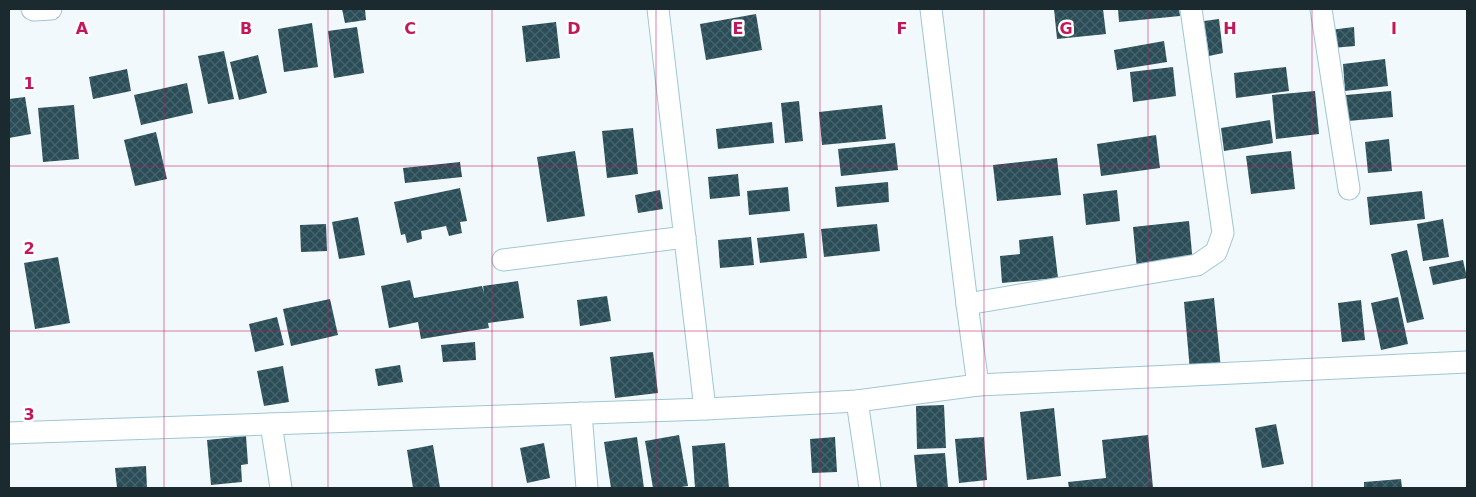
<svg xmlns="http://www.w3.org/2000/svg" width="1476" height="497" font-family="'DejaVu Sans',sans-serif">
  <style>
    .building { fill: url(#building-cross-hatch) }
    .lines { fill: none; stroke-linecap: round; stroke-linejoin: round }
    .minor-casing { stroke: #a0c6d3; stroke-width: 23 }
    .minor { stroke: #fff; stroke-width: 21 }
    .grid { fill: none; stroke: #c2185b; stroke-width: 1; stroke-opacity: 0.55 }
    .grid-label { font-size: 16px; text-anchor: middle; font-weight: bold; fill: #c2185b; stroke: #fff; stroke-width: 5; stroke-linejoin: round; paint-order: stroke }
  </style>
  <defs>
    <pattern id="building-cross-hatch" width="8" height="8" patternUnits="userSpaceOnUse" patternTransform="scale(1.25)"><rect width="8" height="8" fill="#2a4d58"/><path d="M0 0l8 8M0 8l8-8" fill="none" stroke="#47646d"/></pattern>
  </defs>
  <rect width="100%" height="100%" fill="#f2f9fc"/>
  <g class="building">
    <path d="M342,9h23l1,11 -21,3z"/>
    <path d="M1054,9h49l3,25 -49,5z"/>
    <path d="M1118,9h61l1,7 -61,6z"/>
    <path d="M756,14l6,36 -56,10 -6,-36z"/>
    <path d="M1219,19l4,34 -14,3 -5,-35z"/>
    <path d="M556,22l4,36 -34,4 -4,-36z"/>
    <path d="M312,23l6,44 -34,5 -6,-43z"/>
    <path d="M357,27l7,46 -30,5 -6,-47z"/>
    <path d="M1354,27l1,19 -23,2 -2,-18z"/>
    <path d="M1164,41l3,21 -50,8 -3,-20z"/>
    <path d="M224,51l10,48 -26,5 -10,-48z"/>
    <path d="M258,55l9,38 -28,7 -9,-38z"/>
    <path d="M1385,59l3,27 -43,5 -2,-27z"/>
    <path d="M1173,67l3,29 -43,6 -3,-30z"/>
    <path d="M1286,67l3,24 -53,7 -2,-25z"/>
    <path d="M127,69l4,22 -38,8 -4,-22z"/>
    <path d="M187,83l6,30 -52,12 -7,-30z"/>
    <path d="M1315,91l4,43 -43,5 -4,-44z"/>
    <path d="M1391,91l2,26 -45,4 -2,-26z"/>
    <path d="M25,97l6,37 -22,4v-39z"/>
    <path d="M799,101l4,40 -18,2 -4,-40z"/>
    <path d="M74,105l5,54 -36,3 -5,-54z"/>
    <path d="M882,105l4,34 -64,6 -3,-33z"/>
    <path d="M1270,120l3,23 -49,8 -3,-23z"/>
    <path d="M772,122l2,21 -56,6 -2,-20z"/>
    <path d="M633,128l5,46 -31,4 -5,-47z"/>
    <path d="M156,132l11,47 -32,7 -11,-46z"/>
    <path d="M1156,135l4,33 -59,8 -4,-32z"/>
    <path d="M1389,139l3,32 -24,2 -3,-31z"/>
    <path d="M895,143l3,27 -57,6 -3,-27z"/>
    <path d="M575,151l10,65 -38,6 -10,-65z"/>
    <path d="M1291,151l4,38 -44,5 -5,-38z"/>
    <path d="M1057,158l4,37 -64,6 -4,-36z"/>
    <path d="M460,162l2,15 -57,6 -2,-15z"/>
    <path d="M738,174l2,22 -30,3 -2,-22z"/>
    <path d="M888,182l1,20 -52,5 -2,-20z"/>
    <path d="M788,187l2,24 -41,4 -2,-24z"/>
    <path d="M460,188l7,33 -7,1 2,11 -13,3 -3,-10 -25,5 1,8 -15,4 -2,-9 -4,1 -7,-33z"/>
    <path d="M660,190l3,19 -25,4 -3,-18z"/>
    <path d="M1117,190l3,31 -34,4 -3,-31z"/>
    <path d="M1422,191l3,28 -55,6 -3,-28z"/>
    <path d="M358,217l7,38 -26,4 -7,-37z"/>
    <path d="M1443,219l6,38 -26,4 -6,-37z"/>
    <path d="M1189,221l4,43 -56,5 -4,-42z"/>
    <path d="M326,224l1,27 -26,1 -1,-27z"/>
    <path d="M877,224l3,27 -56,6 -3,-28z"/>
    <path d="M804,233l3,25 -47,5 -3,-25z"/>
    <path d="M1053,236l5,42 -56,5 -2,-27 20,-2 -1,-14z"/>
    <path d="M751,237l3,28 -34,3 -2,-28z"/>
    <path d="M1407,250l17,69 -17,4 -16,-69z"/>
    <path d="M58,257l12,66 -35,6 -11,-66z"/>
    <path d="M1463,260l4,18 -34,7 -4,-18z"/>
    <path d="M410,280l4,18 68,-12 2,7 -1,-7 35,-5 6,37 -36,5 1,5 -68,11 -3,-17 -29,6 -8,-42z"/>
    <path d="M607,296l4,25 -31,5 -3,-26z"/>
    <path d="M1398,297l10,47 -27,6 -10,-47z"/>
    <path d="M1214,298l7,71 -31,2 -6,-69z"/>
    <path d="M330,299l8,36 -47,11 -8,-37z"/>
    <path d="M1361,300l4,40 -23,2 -4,-39z"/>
    <path d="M277,317l7,28 -29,7 -6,-28z"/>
    <path d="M475,342l1,18 -33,2 -2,-17z"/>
    <path d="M653,352l5,41 -43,5 -5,-41z"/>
    <path d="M400,365l3,17 -25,4 -3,-17z"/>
    <path d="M283,366l6,36 -25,4 -7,-35z"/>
    <path d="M944,405l2,43 -29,1 -1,-43z"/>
    <path d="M1054,408l7,68 -34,4 -7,-68z"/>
    <path d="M1276,424l8,40 -22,4 -7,-40z"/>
    <path d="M679,435l9,51 -13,2h-22l-8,-47z"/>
    <path d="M1148,435l5,53h-84l-1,-6 38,-4 -4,-38z"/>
    <path d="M246,436l2,28 -7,1 1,17 -31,3 -4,-45z"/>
    <path d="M637,437l7,51h-33l-7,-46z"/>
    <path d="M835,437l2,35 -25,1 -2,-34z"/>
    <path d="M984,437l3,43 -28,3 -4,-44z"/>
    <path d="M544,443l6,35 -23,5 -7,-35z"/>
    <path d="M725,443l4,45h-34l-3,-42z"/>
    <path d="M433,445l7,43h-27l-6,-38z"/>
    <path d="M945,453l3,35h-31l-3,-33z"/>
    <path d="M146,466l1,22h-30l-2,-20z"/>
    <path d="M1401,479l1,9h-38v-6z"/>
  </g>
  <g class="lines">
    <defs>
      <g id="minor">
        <path d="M32,9l2,1 17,-1"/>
        <path d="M658,9l47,400"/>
        <path d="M931,9l36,295 11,81"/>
        <path d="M1321,9l28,180"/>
        <path d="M503,260l182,-23"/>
        <path d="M967,304l230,-39 19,-13 7,-19 -32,-224"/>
        <path d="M857,401l13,87"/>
        <path d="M581,413l6,75"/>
        <path d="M271,424l10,64"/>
        <path d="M9,433l696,-24 152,-8 121,-16 489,-23"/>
      </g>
    </defs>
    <use href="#minor" class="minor-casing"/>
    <use href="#minor" class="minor"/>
  </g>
  <path class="grid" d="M164,9v479M328,9v479M492,9v479M656,9v479M820,9v479M984,9v479M1148,9v479M1312,9v479M9,166h1458M9,331h1458"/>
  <g class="grid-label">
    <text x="82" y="34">A</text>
    <text x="246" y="34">B</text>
    <text x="410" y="34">C</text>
    <text x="574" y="34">D</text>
    <text x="738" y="34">E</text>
    <text x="902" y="34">F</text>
    <text x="1066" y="34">G</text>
    <text x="1230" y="34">H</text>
    <text x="1394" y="34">I</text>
    <text x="29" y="89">1</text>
    <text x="29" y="254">2</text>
    <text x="29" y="420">3</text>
  </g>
  <rect width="1476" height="497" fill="none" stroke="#1b2a2f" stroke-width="20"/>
</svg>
